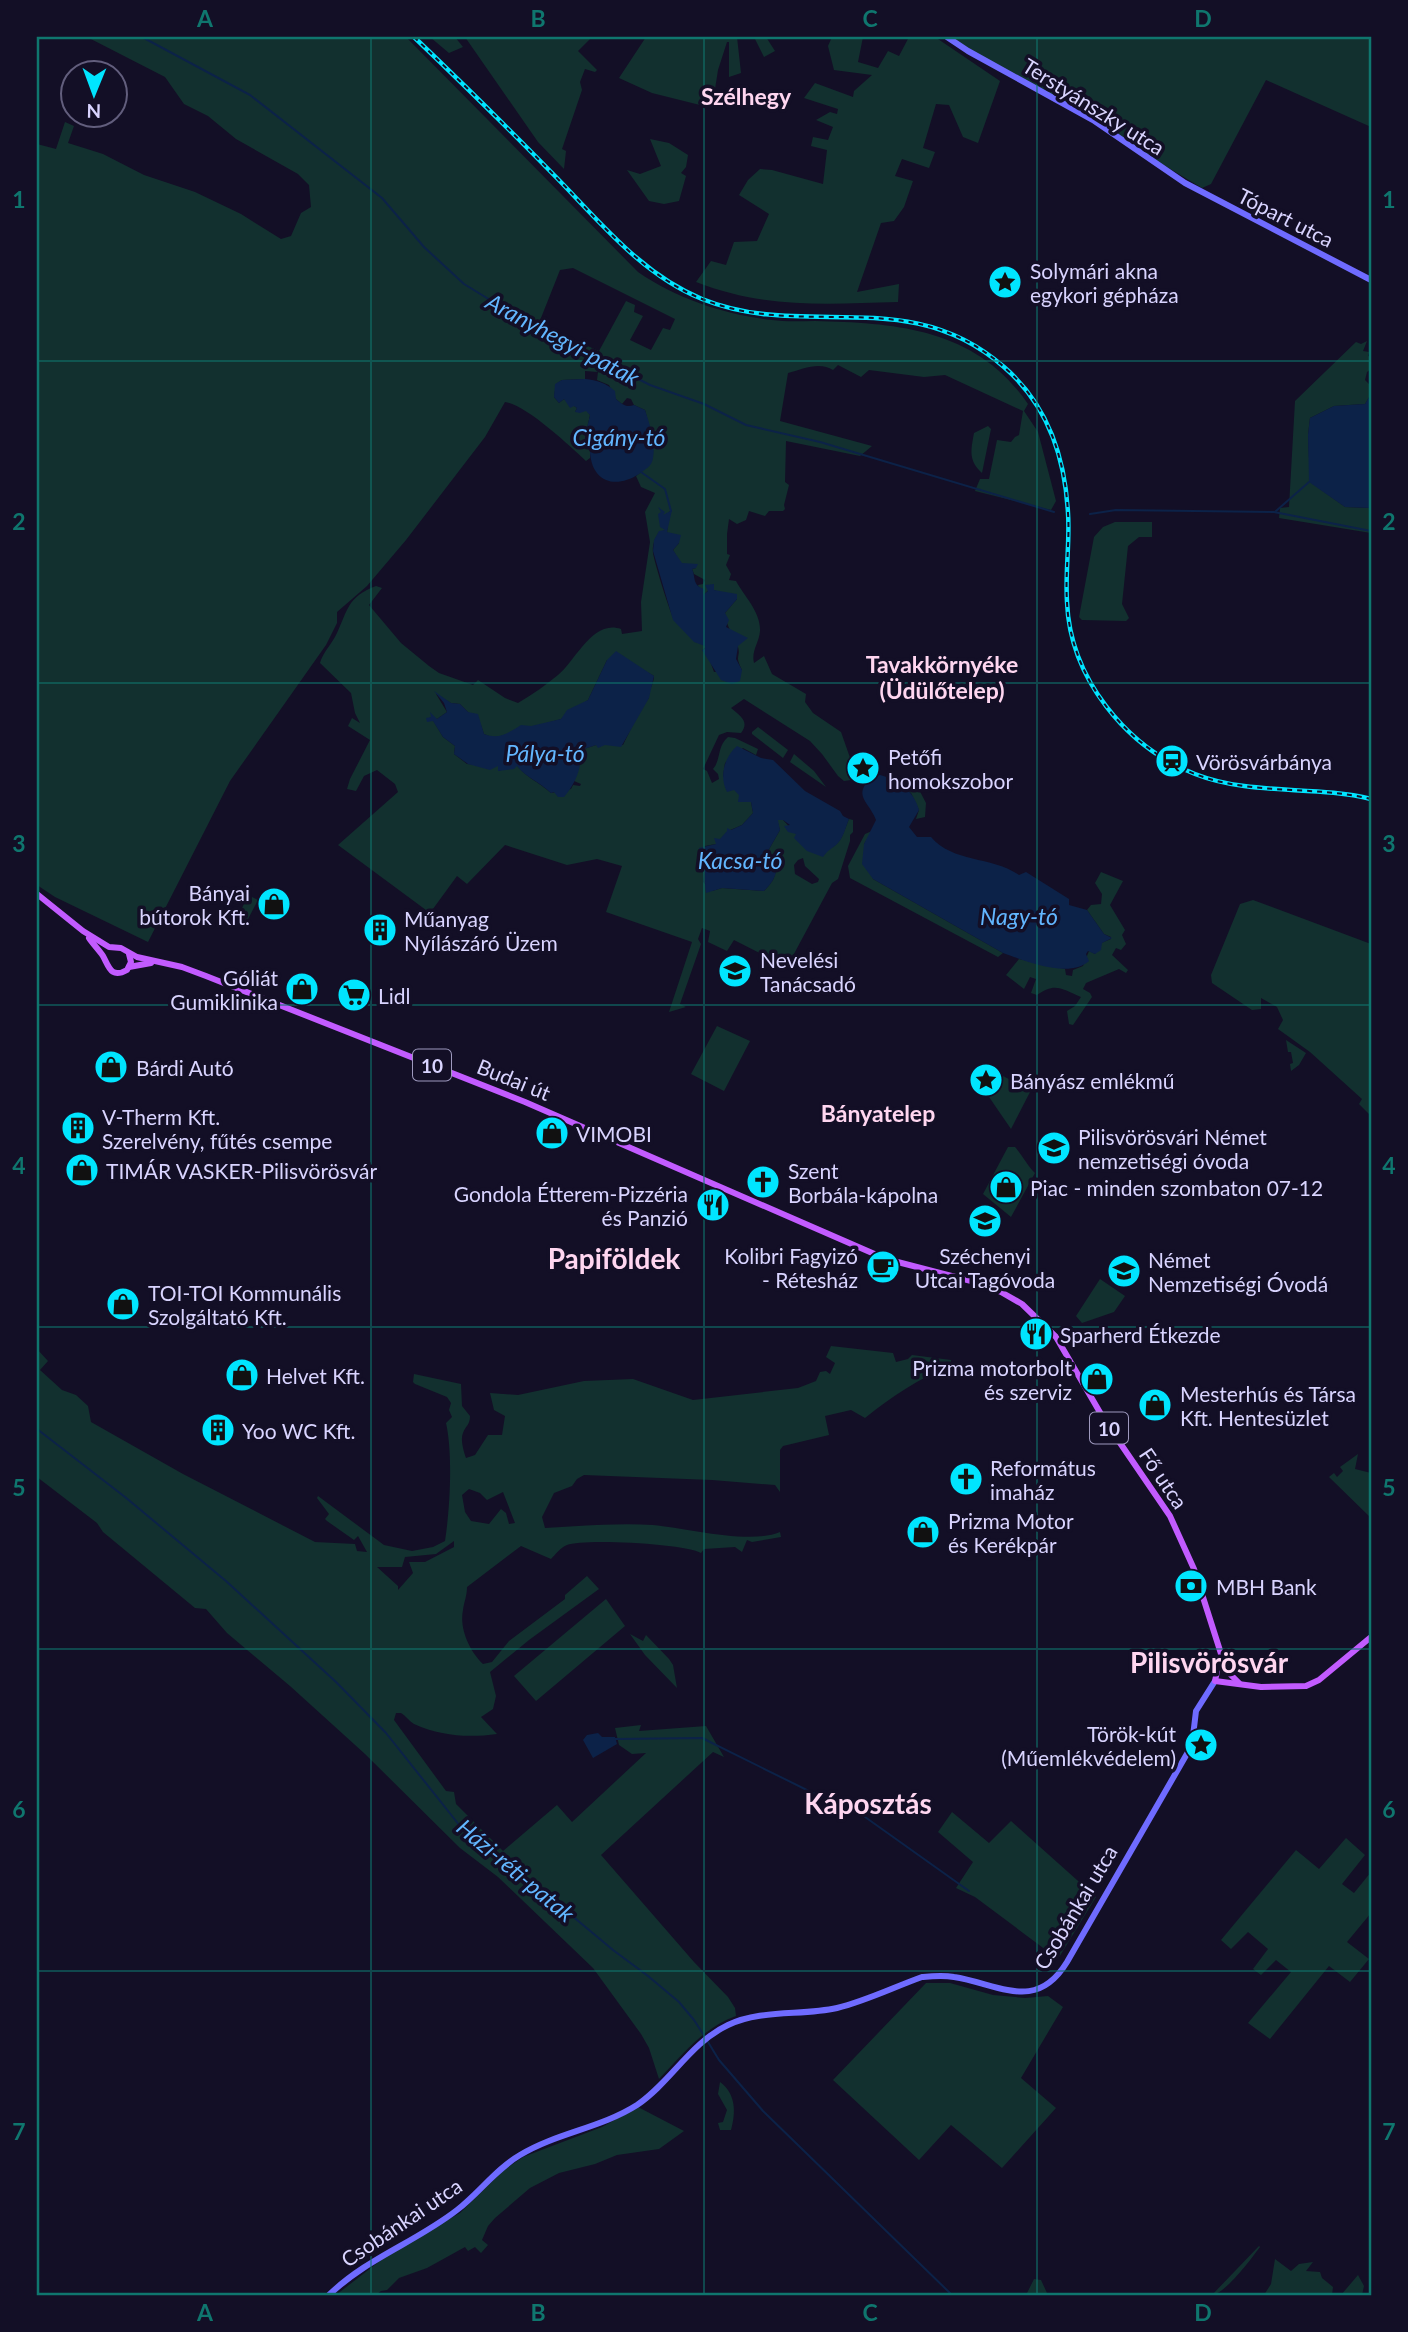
<svg xmlns="http://www.w3.org/2000/svg" width="1408" height="2332" font-family="Lato,sans-serif">
  <style>
    .green { fill: #12302f; fill-rule: evenodd }
    .water { fill: #0c2248 }
    .lines { fill: none; stroke-linecap: round; stroke-linejoin: round }
    .stream { stroke: #0c2248; stroke-width: 2 }
    .secondary { stroke: #6f6bff; stroke-width: 6 }
    .primary { stroke: #c25bff; stroke-width: 6 }
    .rail-casing { stroke: #00e5ff; stroke-width: 4.5 }
    .rail { stroke: #130f26; stroke-width: 2; stroke-dasharray: 5; stroke-linecap: butt }
    .grid { fill: none; stroke: #0f766e; stroke-width: 2; stroke-opacity: 0.55 }
    .labels { text-anchor: middle; dominant-baseline: central; stroke-width: 7; stroke-linejoin: round; paint-order: stroke }
    .shield { fill: #130f26; stroke: #9e99be; stroke-width: 2 }
    .shield-label { font-size: 19px; font-weight: bold; fill: #d9d4ff }
    .street-label { font-size: 21px; fill: #d9d4ff; stroke: #130f26 }
    .poi-label { font-size: 21px; fill: #d9d4ff; stroke: #130f26; text-anchor: start }
    .neighbourhood-label { font-size: 23px; font-weight: bold; fill: #ffd6f0; stroke: #130f26 }
    .water-label { font-size: 23px; font-style: italic; fill: #62b6ff; stroke: #130f26 }
    .district-label { font-size: 28px; font-weight: bold; fill: #ffd6f0; stroke: #130f26 }
    .neatline { fill: none; stroke: #0f766e; stroke-width: 2.5 }
    .grid-label { font-size: 23px; text-anchor: middle; font-weight: bold; fill: #0f766e }
  </style>
  <rect width="100%" height="100%" fill="#130f26"/>
  <g class="green">
    <path d="M87,37h319l232,235c39,27 88,43 134,48 14,2 29,1 43,1 83,2 162,8 213,83l-4,7 14,21 18,69 -5,9 -76,-19 5,-12h9l8,-39 14,2 4,-5 4,-2 4,-24 -78,-36 -21,2 -55,-7 -8,7 -23,-12 -5,5c-13,-9 -31,-1 -45,3l-8,48 92,25 -12,10 -74,-15 -1,41 4,3 -5,20 1,4 -2,2h-14l-4,5 -16,-5 -3,9 -9,4 -8,-5 -2,15v20l3,1 -4,10 5,9 -2,6 7,1c8,15 25,31 24,50 -1,12 -9,20 -6,32l10,-7 8,18 34,20 -1,8 8,11 28,19 13,37 -3,11 -7,1 -6,-5 -16,-22 -12,-13 -66,-42 -13,9c9,8 19,13 10,25l-14,-1 -8,3 -16,34 4,2 5,12 7,-4 -1,-5 -5,-5c8,-9 4,-23 15,-32l7,1 23,11 -2,6 -13,-7 -18,15 -2,13 22,25 6,1 2,11 -11,12 -14,6 -12,13 -11,2 -5,13 4,7 -1,16 9,9 10,-3 42,3c14,-14 9,-16 16,-31l-9,-3 -3,-6 12,-21 -3,-10h6l13,14 34,14c12,-4 14,-18 19,-29l4,1v12l-3,3v6l-12,38 -6,4 -44,82 -9,-2 -45,-23 -7,11 -19,-9 2,-11 -8,-3 -4,11 3,5 -21,60 6,3 -17,5 23,-70 -86,-30 16,-46 -25,-7 -30,6 -62,-20 -38,39 -10,-8 -27,37 -92,-68 60,-53 -3,-8 -18,-14 -13,6 -8,15 -9,-2 3,-10 20,-39 -22,-14 4,-8 8,5 -5,-10 -4,-20 -31,-30c3,-11 12,-19 17,-30 11,-23 10,-36 39,-47l6,2 -13,17 32,38 28,23 10,7 34,12 5,-5 27,18 13,5c15,-9 28,-18 40,-28 18,-15 35,-56 63,-46l1,5 20,-3 -1,-29 9,-60 -5,-30 10,-19 -14,-6 -5,-11 5,-4 12,-32 -8,-30 -11,-5 -3,-6 -4,-1 -5,6 -6,-5 -7,-14 -12,-5 1,-8 -13,-1v8l-23,1 -6,4 -2,13 5,6 5,-4 13,9 -2,4 11,-2 4,5 -4,18 4,17v8l-4,3c-16,-15 -61,-57 -81,-59l-20,35 -79,103 -39,46 -30,26v11l-11,22 -96,136 -82,161 -93,-45 -18,-12v-741l19,5 9,-27 9,4 -6,17 35,11 41,21 51,17 46,22 40,25 10,-3 10,-23 10,-6 -2,-22 -11,-11 -62,-35 -28,-23 -24,-12 -19,-27zM573,268l102,51 -5,11 -7,-2 -12,22 -21,-10 13,-24 -9,-4 1,-7 -9,-4 -27,50 -55,-24 -5,-4 21,-53zM670,511l-3,21 12,11 -6,7 8,13 15,5 -4,1 2,5 11,6 -2,4 -5,1 4,12 12,-13v6l23,9 -12,14c2,18 10,21 13,34 3,11 -4,7 4,23l-28,2 -4,-11 -7,-11 3,-4c-10,-8 -23,-15 -31,-25 -4,-4 -21,-60 -22,-68 -1,-8 2,-15 6,-21l7,-2 -5,-17 1,3 4,-1zM607,660l35,9 12,7c0,8 -6,14 -5,22l-8,10 -18,37h-27l-12,4 -4,8h-7l5,13 -4,11 7,3 -1,2 -7,-1 -2,4 -20,4c-12,-11 -26,-16 -34,-28l-19,6v-5l-31,-2 -13,-10 1,-8 -12,-9 -12,-20 6,2 10,-7 -11,-18 15,9 9,1 21,21 3,9 10,4 67,-19 27,-19zM803,858l2,8 14,13 -1,3 -6,2 -17,-10 -1,-9 4,-5z"/>
    <path d="M430,37h25l8,10 -14,6z"/>
    <path d="M465,37h127l-14,14 19,19 -2,2 -10,-3 -5,13 2,8 -20,59 4,2 -2,18 -26,-27z"/>
    <path d="M646,37h91l4,36 -12,4v-35h-2l-9,28 -6,38 -60,-15 -33,-15z"/>
    <path d="M754,37h12l9,14 -11,6z"/>
    <path d="M832,37h31l-5,25 20,6 10,-17 11,5 10,-19h26l65,44 -22,62 -15,-6 -14,-32 -13,-1 -13,44 12,4 -6,16 -27,-9 -7,17 18,5 -9,26 -10,14 -13,2 -24,69 42,-8 -1,18c-73,2 -132,7 -202,-20l15,-21 15,4 8,-23 23,-1 12,-27 -30,-19 9,-15 12,-11 12,1 51,14 4,-34 -16,-4 2,-9 15,3 5,-13 -17,-7 14,-8 7,2 1,-5 -34,-11 11,-15 38,14 1,-6 18,-16 -38,-5 -6,-24z"/>
    <path d="M950,37h421v90l-105,-47 -55,104 -9,4z"/>
    <path d="M650,139l19,4 19,12 -2,12 -5,6 5,3 -7,25 -15,3 -15,-3 -22,-31 13,4 21,-8z"/>
    <path d="M1367,341l-4,10 6,1 -1,4 3,1v12l-4,3 -2,8 6,6v8l-6,10 -31,2 -24,12 -2,17 2,47 35,25 26,1v25l-92,-15 1,-10 9,-1 6,-106 61,-59 5,2z"/>
    <path d="M988,426l3,3 -9,44c-14,-13 -11,-23 -8,-40z"/>
    <path d="M1115,522h37v15h-13l-11,9 -6,58 7,14 -3,3 -44,-1 -3,-3 15,-80 9,-10z"/>
    <path d="M758,727l30,23 -5,8 -31,-24v-2z"/>
    <path d="M794,754l20,17 12,16 -36,-25z"/>
    <path d="M906,777l8,3 12,23 -1,14 -9,2 3,-9 -8,-17 -7,-6z"/>
    <path d="M872,831l-8,13 9,35 130,74 -5,4 -148,-79 -2,-12 17,-32z"/>
    <path d="M1101,872l22,9 -13,24 15,25 -3,5 4,9 -5,6 -5,-2 -4,7 16,15 -2,3 -7,-4 -33,14 -3,6 7,4 2,4 -19,28 -4,-1 -2,-13 8,-5 6,-9c-19,-8 -26,-15 -44,-2l-6,-2 5,-14 -6,-2 -6,12 -18,-14 13,-16 46,10 1,6 6,1 1,-6 10,-4 6,-15 6,3 6,-11 10,-4v-2l-7,-3 -17,-24 4,-5 10,-1 1,-10 -7,-11z"/>
    <path d="M248,895l10,5 -11,21 -9,-4z"/>
    <path d="M1253,900l118,44v172l-12,-12 3,-5 -52,-47 -32,-23 5,-9 -6,-13 -16,-9v11l-9,1 -40,-27 -1,-8 29,-71z"/>
    <path d="M717,1026l33,15 -26,50 -33,-17z"/>
    <path d="M1286,1040l20,13 -7,12 -8,6 -1,-7 3,-1 -2,-11h-3z"/>
    <path d="M980,1070c14,0 39,13 50,22l-19,37 -35,-51v-5z"/>
    <path d="M1008,1147h7c8,9 12,18 20,26l-24,44 -28,-23z"/>
    <path d="M1100,1279l25,17 -11,16 -32,11 -6,-7z"/>
    <path d="M831,1346l62,7 3,9 12,-3 4,-4 39,5v5c-32,14 -59,31 -86,53l-14,-8 -26,6 4,19 -46,11 -3,4v42l-5,-7 -63,-5 -128,-5 -7,4 -5,7 -18,7 -12,24 3,11c36,-2 72,-5 108,-3 34,3 97,20 127,7l1,5 -29,5 -5,-2 -5,12 -7,-5 -31,2 -3,4c-13,-9 -118,-15 -134,-8 -6,2 -12,10 -16,14l-30,-13 -54,41c0,9 -3,15 -4,23 -4,19 7,42 20,54l9,-2 17,-21 56,-42v-4l22,-19 12,13 -70,51 -39,32 6,24 -3,13 -12,8 16,17c-29,4 -56,2 -83,-10 -5,-3 -8,-8 -13,-11h-5l-2,7 52,71 8,1 2,12 47,47 54,-46 15,17 74,-69 -14,1 -13,-9 -4,-17 26,-3 -2,6 67,-5 18,31 -11,-5 -112,103 93,107 34,35 7,11 1,8c-33,12 -53,38 -77,63l-10,-31 -8,-14 -48,-66 -95,-91 -38,-29 -95,-94 -75,-68 -63,-53 -21,-24 -11,-1 -92,-76 -6,-9 -60,-46v-128l11,12 -8,9 22,20 14,5 12,11 3,16 92,52 132,68 40,2 2,7 10,1 -9,-16 -4,4 -27,-19 -2,-2 4,-5 -12,-16 1,-2 66,49 28,6 21,-4 12,-6c5,-32 8,-87 1,-118l6,-6 -3,-7 2,-7 -4,-6 -32,-13 -2,-2 1,-8 47,10 1,22 8,10c0,9 -4,9 -7,17 -3,7 1,19 3,25l9,-3 13,-20h14l3,-19 -11,-6 -4,-17 28,2 66,-14 49,-2 60,21 105,-12 18,-7 4,-9 6,-1 4,3 5,-11 -9,-6zM469,1489l11,4 7,7 16,-8 12,31 -6,1 -3,-11 -5,-4 -12,15 -18,-3 -6,-9 -3,-17zM454,1541v6l-29,15h-16l4,11 -15,17v-4l-21,-19h25l3,-10 31,-3z"/>
    <path d="M1358,1454l-3,15 16,4v45l-42,-41 5,-4 3,4 6,-6 -3,-4z"/>
    <path d="M606,1599l19,27 -89,75 -22,-25z"/>
    <path d="M630,1634l13,7 3,-6 23,24 4,6 4,23 -32,-33z"/>
    <path d="M952,1812l37,31 22,-22 85,76 -38,62 -83,-62 -19,-9 17,-26 -35,-30z"/>
    <path d="M1346,1838l19,17 -23,29 12,9 17,-21v41l-24,29 22,17 -19,23 -21,-16 -59,73 -22,-16 43,-51 -15,-12 -15,15 -8,-6 15,-20 -20,-17 -17,17 -10,-9 75,-90 23,19z"/>
    <path d="M926,1983h24l43,12 32,3 23,-2 15,11 -42,71 35,30 -54,60 -51,-43 -32,35 -86,-80z"/>
    <path d="M720,2082c16,12 16,30 11,48h-11l-2,-7 5,-1 4,-12 -9,-16z"/>
    <path d="M638,2107l46,24 -25,18 -42,6 -22,9 -36,9 -29,15 -35,30 -7,8 -6,14 6,5 -7,8 -6,-6 -7,4 -3,-4 -38,21 -28,10 -12,12 -6,1 -5,4h-40l58,-45 66,-37 44,-43 19,-13 79,-30z"/>
    <path d="M1259,2246l1,1c-9,12 -35,47 -48,48z"/>
    <path d="M1275,2259l16,12 8,-7 14,-2 -7,9 14,1 2,6 11,9 -1,8h-68l7,-11z"/>
    <path d="M1358,2275l6,11 -2,9h-21z"/>
    <path d="M1034,2279l7,1 6,13 6,2h-27z"/>
  </g>
  <g class="water">
    <path d="M585,379c12,1 21,4 30,12l1,8c6,5 10,9 18,6l11,5c5,15 11,33 8,48 -1,9 -8,11 -14,16 -23,15 -47,9 -49,-22 0,-6 -4,-10 -4,-16 0,-7 3,-15 4,-21l-4,-4 -6,2 -5,-1 2,-4 -3,-2 -4,2 -6,-9 -5,4 -5,-6 1,-13 7,-4z"/>
    <path d="M1371,394v114l-26,-1 -36,-25 -1,-47 2,-17 24,-12 31,-2z"/>
    <path d="M658,507l7,5 -2,3 9,-5 -5,22 14,3 -2,8 -6,7 9,13 16,1 -2,4 -4,1c4,9 0,16 12,20l-1,6 5,-4 -3,-6 9,-1v6l23,4v5l-12,14 4,7 -3,7 22,11 -10,8 -2,13 6,11 -2,11 -8,3 -11,-4 -19,-30 3,-1v-3l-11,-4 -21,-22 -20,-69 1,-11 5,-9 6,-1 -5,-3 -2,-13 3,-2z"/>
    <path d="M616,651l38,25 -5,22 -28,49 -16,-2 -7,3 -2,-3 -12,4 2,5 -13,3 7,5c0,11 -8,26 -16,35h-6l-4,-5 -3,1c-11,-11 -26,-16 -34,-27l-3,3 -16,2v-5l-8,4 -22,-6 -14,-10 1,-8 -12,-9 -10,-16 -6,1 -1,-4 5,-1 -1,-5 7,7 10,-7 -3,-9 -10,-12 17,12 9,1 8,8 10,2 6,20c15,6 24,-1 37,-9l10,1 30,-7 6,-9 21,-10 19,-40z"/>
    <path d="M737,746l24,12 12,2 32,31 35,20 3,5 6,3c-4,9 -5,19 -13,26 -5,4 -9,6 -13,12l-16,-6 -13,-13 2,-4 -8,-2 -4,-6 6,-1 -7,-5h-5l2,10 -12,21 3,6 10,3c-8,14 -2,16 -17,31l-42,-3 -16,5c-2,-10 0,-18 -2,-27 -1,-6 -4,-11 -5,-18l17,-4 -2,-6 6,1 7,-8v-3l4,2 11,-5 11,-12 -2,-11h-13l1,-7 -5,-5 -7,2c-8,-15 -3,-35 10,-46z"/>
    <path d="M880,775c19,5 34,16 39,35l-10,17 8,10h14c22,26 61,19 88,38l7,-3 43,27v6l18,5 17,24 8,4 -10,5 -1,7 -6,4 -7,-3 -2,3 3,7c-20,18 -63,0 -86,-8l-130,-74 -11,-15 2,-20 12,-24c-8,-20 -24,-23 -4,-44z"/>
    <path d="M598,1733l4,4h13l2,7 -24,14 -10,-18 4,-5z"/>
  </g>
  <g class="lines">
    <g class="stream">
      <path d="M142,37l108,58 132,103 42,49 40,37 59,36 127,65 54,19 42,21 74,17 234,70"/>
      <path d="M641,472l24,17 6,22"/>
      <path d="M1276,511l33,-29"/>
      <path d="M1090,514l26,-4 158,2 97,19"/>
      <path d="M37,1429l88,68 101,84 110,101 50,51 74,93 56,43 97,81 35,26 31,26 15,18 11,17"/>
      <path d="M615,1739l87,-1 125,62 24,7 118,84"/>
      <path d="M708,2042l11,18 44,51 189,184"/>
    </g>
    <g class="secondary">
      <path d="M947,37l21,14 125,69 92,63 186,97"/>
      <path d="M329,2295c38,-37 87,-53 128,-85 22,-17 39,-41 63,-55 36,-22 81,-27 117,-50 34,-23 53,-62 91,-80 33,-16 74,-9 109,-17 29,-7 57,-21 85,-31 11,-1 21,-2 32,0 45,7 82,36 113,-15l121,-210 5,-16 3,-25 19,-30"/>
    </g>
    <g class="primary">
      <path d="M37,894l46,37 26,16 12,1 16,9 45,10 24,9 319,126 361,157 93,24 22,9 21,12 34,33 49,84 65,95 24,53 29,91 5,12 11,11"/>
      <path d="M89,938c4,6 10,12 14,18 6,11 8,23 24,14l4,-8 -2,-8"/>
      <path d="M129,967l22,-4"/>
      <path d="M1220,1657l-5,24 46,6 45,-1 13,-6 52,-43"/>
    </g>
    <defs>
      <path id="rail" d="M414,37c46,44 92,89 137,135 46,46 89,102 151,127 104,42 206,-16 302,68 43,37 61,90 64,146 2,29 -3,59 -1,89 3,76 59,145 128,172 56,22 119,11 176,25"/>
    </defs>
    <use href="#rail" class="rail-casing"/>
    <use href="#rail" class="rail"/>
  </g>
  <path class="grid" d="M371,37v2258M704,37v2258M1037,37v2258M37,361h1334M37,683h1334M37,1005h1334M37,1327h1334M37,1649h1334M37,1971h1334"/>
  <defs>
    <symbol id="sight-disc" viewBox="-11 -11 22 22"><circle r="9.5" fill="#00e5ff" stroke="#130f26"/><path d="M0-6L1.8-2.2L6-1.7L2.9 1.2L3.7 5.4L0 3.3L-3.7 5.4L-2.9 1.2L-6-1.7L-1.8-2.2Z" fill="#111"/></symbol>
    <symbol id="station-disc" viewBox="-11 -11 22 22"><circle r="9.5" fill="#00e5ff" stroke="#130f26"/><path d="M-3-6H3Q5-6 5-4V2Q5 4 3 4L4.5 6H3L1.5 4h-3L-3 6H-4.5L-3 4Q-5 4-5 2V-4Q-5-6-3-6ZM-3.5-4v3h7v-3ZM-3.5 1v1.5H-2V1ZM2 1v1.5H3.5V1Z" fill="#111"/></symbol>
    <symbol id="shop-disc" viewBox="-11 -11 22 22"><circle r="9.5" fill="#00e5ff" stroke="#130f26"/><path d="M-5-2.5h2.3a2.7 3.5 0 0 1 5.4 0H5L5.5 6h-11ZM-1.5-2.5h3a1.5 2.3 0 0 0-3 0Z" fill="#111"/></symbol>
    <symbol id="building-disc" viewBox="-11 -11 22 22"><circle r="9.5" fill="#00e5ff" stroke="#130f26"/><path d="M-4-6H4V6H1V3H-1V6H-4ZM-2.5-4.3h1.7v1.8h-1.7ZM.8-4.3h1.7v1.8H.8ZM-2.5-1h1.7V.8h-1.7ZM.8-1h1.7V.8H.8Z" fill="#111"/></symbol>
    <symbol id="school-disc" viewBox="-11 -11 22 22"><circle r="9.5" fill="#00e5ff" stroke="#130f26"/><path d="M0-5L7-2L0 1L-7-2ZM-4 1L0 2.5L4 1V4Q0 6-4 4Z" fill="#111"/></symbol>
    <symbol id="supermarket-disc" viewBox="-11 -11 22 22"><circle r="9.5" fill="#00e5ff" stroke="#130f26"/><path d="M-6-5.5h2.5l.6 2H6L4.5 2H-2.5L-4.4-4H-6ZM-1.5 3.2a1.3 1.3 0 1 0 .1 0ZM3 3.2a1.3 1.3 0 1 0 .1 0Z" fill="#111"/></symbol>
    <symbol id="church-disc" viewBox="-11 -11 22 22"><circle r="9.5" fill="#00e5ff" stroke="#130f26"/><path d="M-1.2-6h2.4v3.5h3.3v2.4h-3.3V6h-2.4V-.1h-3.3v-2.4h3.3Z" fill="#111"/></symbol>
    <symbol id="restaurant-disc" viewBox="-11 -11 22 22"><circle r="9.5" fill="#00e5ff" stroke="#130f26"/><path d="M-5-6h1v4h1v-4h1v4h1v-4h1v5L-1.5 .5V6h-2V.5L-5-1ZM5-6V6H3V1.5H1.5Q1.5-4 5-6Z" fill="#111"/></symbol>
    <symbol id="cafe-disc" viewBox="-11 -11 22 22"><circle r="9.5" fill="#00e5ff" stroke="#130f26"/><path d="M-5.5-4.5H6V0H3Q3 3.5 0 3.5H-2.5Q-5.5 3.5-5.5 0ZM3-3.2v2h1.7v-2ZM-6 4.5H4V6H-6Z" fill="#111"/></symbol>
    <symbol id="bank-disc" viewBox="-11 -11 22 22"><circle r="9.5" fill="#00e5ff" stroke="#130f26"/><path d="M-6-4H6V4H-6ZM0-2.3a2.3 2.3 0 1 0 0 4.6a2.3 2.3 0 1 0 0-4.6Z" fill="#111"/></symbol>
  </defs>
  <g fill-rule="evenodd">
    <use href="#sight-disc" x="986" y="263" width="38" height="38"/>
    <use href="#station-disc" x="1153" y="742" width="38" height="38"/>
    <use href="#sight-disc" x="844" y="749" width="38" height="38"/>
    <use href="#shop-disc" x="255" y="885" width="38" height="38"/>
    <use href="#building-disc" x="361" y="911" width="38" height="38"/>
    <use href="#school-disc" x="716" y="952" width="38" height="38"/>
    <use href="#shop-disc" x="283" y="970" width="38" height="38"/>
    <use href="#supermarket-disc" x="335" y="976" width="38" height="38"/>
    <use href="#shop-disc" x="92" y="1048" width="38" height="38"/>
    <use href="#sight-disc" x="967" y="1061" width="38" height="38"/>
    <use href="#building-disc" x="59" y="1109" width="38" height="38"/>
    <use href="#shop-disc" x="533" y="1114" width="38" height="38"/>
    <use href="#school-disc" x="1035" y="1129" width="38" height="38"/>
    <use href="#shop-disc" x="63" y="1151" width="38" height="38"/>
    <use href="#church-disc" x="744" y="1163" width="38" height="38"/>
    <use href="#shop-disc" x="987" y="1168" width="38" height="38"/>
    <use href="#restaurant-disc" x="694" y="1186" width="38" height="38"/>
    <use href="#school-disc" x="966" y="1202" width="38" height="38"/>
    <use href="#cafe-disc" x="864" y="1248" width="38" height="38"/>
    <use href="#school-disc" x="1105" y="1252" width="38" height="38"/>
    <use href="#shop-disc" x="104" y="1285" width="38" height="38"/>
    <use href="#restaurant-disc" x="1017" y="1315" width="38" height="38"/>
    <use href="#shop-disc" x="223" y="1356" width="38" height="38"/>
    <use href="#shop-disc" x="1078" y="1360" width="38" height="38"/>
    <use href="#shop-disc" x="1136" y="1386" width="38" height="38"/>
    <use href="#building-disc" x="199" y="1411" width="38" height="38"/>
    <use href="#church-disc" x="947" y="1460" width="38" height="38"/>
    <use href="#shop-disc" x="904" y="1513" width="38" height="38"/>
    <use href="#bank-disc" x="1172" y="1567" width="38" height="38"/>
    <use href="#sight-disc" x="1182" y="1726" width="38" height="38"/>
  </g>
  <g class="labels">
    <g class="shield">
      <rect x="413" y="1049.5" width="38" height="31" rx="5"/>
      <rect x="1090" y="1412.5" width="38" height="31" rx="5"/>
    </g>
    <g class="shield-label">
      <text x="432" y="1065">10</text>
      <text x="1109" y="1428">10</text>
    </g>
    <g class="street-label">
      <text transform="translate(1094 106) rotate(32)">Terstyánszky utca</text>
      <text transform="translate(1286 217) rotate(27)">Tópart utca</text>
      <text transform="translate(514 1079) rotate(22)">Budai út</text>
      <text transform="translate(1164 1478) rotate(56)">Fő utca</text>
      <text transform="translate(1075 1907) rotate(-59)">Csobánkai utca</text>
      <text transform="translate(401 2222) rotate(-34)">Csobánkai utca</text>
    </g>
    <g class="poi-label">
      <text x="1030" y="270">Solymári akna<tspan x="1030" dy="24">egykori gépháza</tspan></text>
      <text x="888" y="756">Petőfi<tspan x="888" dy="24">homokszobor</tspan></text>
      <text x="1196" y="761">Vörösvárbánya</text>
      <text x="250" y="892" text-anchor="end">Bányai<tspan x="250" dy="24">bútorok Kft.</tspan></text>
      <text x="404" y="918">Műanyag<tspan x="404" dy="24">Nyílászáró Üzem</tspan></text>
      <text x="760" y="959">Nevelési<tspan x="760" dy="24">Tanácsadó</tspan></text>
      <text x="278" y="977" text-anchor="end">Góliát<tspan x="278" dy="24">Gumiklinika</tspan></text>
      <text x="378" y="995">Lidl</text>
      <text x="136" y="1067">Bárdi Autó</text>
      <text x="1010" y="1080">Bányász emlékmű</text>
      <text x="102" y="1116">V-Therm Kft.<tspan x="102" dy="24">Szerelvény, fűtés csempe</tspan></text>
      <text x="576" y="1133">VIMOBI</text>
      <text x="1078" y="1136">Pilisvörösvári Német<tspan x="1078" dy="24">nemzetiségi óvoda</tspan></text>
      <text x="106" y="1170">TIMÁR VASKER-Pilisvörösvár</text>
      <text x="788" y="1170">Szent<tspan x="788" dy="24">Borbála-kápolna</tspan></text>
      <text x="1030" y="1187">Piac - minden szombaton 07-12</text>
      <text x="688" y="1193" text-anchor="end">Gondola Étterem-Pizzéria<tspan x="688" dy="24">és Panzió</tspan></text>
      <text x="858" y="1255" text-anchor="end">Kolibri Fagyizó<tspan x="858" dy="24">- Rétesház</tspan></text>
      <text x="985" y="1255" text-anchor="middle">Széchenyi<tspan x="985" dy="24">Utcai Tagóvoda</tspan></text>
      <text x="1148" y="1259">Német<tspan x="1148" dy="24">Nemzetiségi Óvodá</tspan></text>
      <text x="148" y="1292">TOI-TOI Kommunális<tspan x="148" dy="24">Szolgáltató Kft.</tspan></text>
      <text x="1060" y="1334">Sparherd Étkezde</text>
      <text x="1072" y="1367" text-anchor="end">Prizma motorbolt<tspan x="1072" dy="24">és szerviz</tspan></text>
      <text x="266" y="1375">Helvet Kft.</text>
      <text x="1180" y="1393">Mesterhús és Társa<tspan x="1180" dy="24">Kft. Hentesüzlet</tspan></text>
      <text x="242" y="1430">Yoo WC Kft.</text>
      <text x="990" y="1467">Református<tspan x="990" dy="24">imaház</tspan></text>
      <text x="948" y="1520">Prizma Motor<tspan x="948" dy="24">és Kerékpár</tspan></text>
      <text x="1216" y="1586">MBH Bank</text>
      <text x="1176" y="1733" text-anchor="end">Török-kút<tspan x="1176" dy="24">(Műemlékvédelem)</tspan></text>
    </g>
    <g class="neighbourhood-label">
      <text x="746" y="96">Szélhegy</text>
      <text x="942" y="664">Tavakkörnyéke<tspan x="942" dy="26">(Üdülőtelep)</tspan></text>
      <text x="878" y="1113">Bányatelep</text>
    </g>
    <g class="water-label">
      <text transform="translate(563 339) rotate(28)">Aranyhegyi-patak</text>
      <text x="619" y="437">Cigány-tó</text>
      <text x="545" y="753">Pálya-tó</text>
      <text x="740" y="860">Kacsa-tó</text>
      <text x="1019" y="916">Nagy-tó</text>
      <text transform="translate(516 1870) rotate(40)">Házi-réti-patak</text>
    </g>
    <g class="district-label">
      <text x="614" y="1258">Papiföldek</text>
      <text x="1209" y="1662">Pilisvörösvár</text>
      <text x="868" y="1803">Káposztás</text>
    </g>
  </g>
  <rect width="1408" height="2332" fill="none" stroke="#130f26" stroke-width="77"/>
  <g transform="translate(94 94) rotate(181)"><circle r="33" fill="#130f26" stroke="#625e7d" stroke-width="2"/>
  <path d="M0-5L12 26L0 18L-12 26Z" fill="#00e5ff"/>
  <text y="-10" font-size="19" font-weight="bold" text-anchor="middle" fill="#d9d4ff">N</text>
  </g>
  <rect x="38" y="38" width="1332" height="2256" class="neatline"/>
  <g class="grid-label">
    <text x="205" y="27">A</text>
    <text x="538" y="27">B</text>
    <text x="870" y="27">C</text>
    <text x="1203" y="27">D</text>
    <text x="19" y="208">1</text>
    <text x="1389" y="208">1</text>
    <text x="19" y="530">2</text>
    <text x="1389" y="530">2</text>
    <text x="19" y="852">3</text>
    <text x="1389" y="852">3</text>
    <text x="19" y="1174">4</text>
    <text x="1389" y="1174">4</text>
    <text x="19" y="1496">5</text>
    <text x="1389" y="1496">5</text>
    <text x="19" y="1818">6</text>
    <text x="1389" y="1818">6</text>
    <text x="19" y="2140">7</text>
    <text x="1389" y="2140">7</text>
    <text x="205" y="2321">A</text>
    <text x="538" y="2321">B</text>
    <text x="870" y="2321">C</text>
    <text x="1203" y="2321">D</text>
  </g>
</svg>
